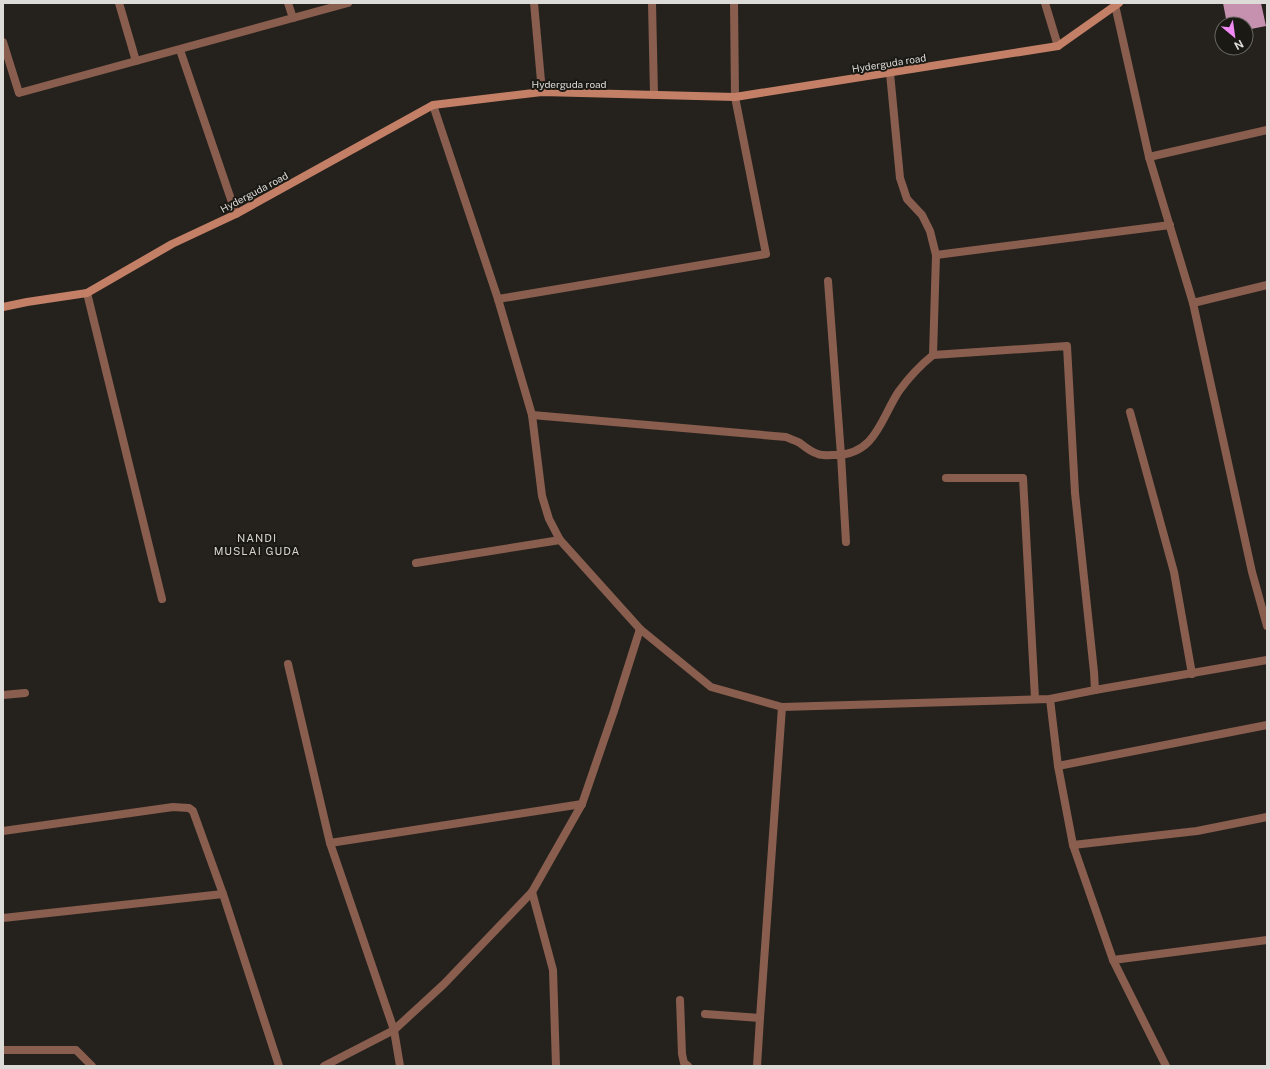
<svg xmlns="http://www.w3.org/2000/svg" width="1270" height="1069" font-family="'Public Sans',sans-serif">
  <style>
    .building { fill: #c691af }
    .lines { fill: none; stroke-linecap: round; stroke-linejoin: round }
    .street { stroke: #895e4f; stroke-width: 8 }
    .secondary { stroke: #c47f67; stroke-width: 8 }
    .labels { text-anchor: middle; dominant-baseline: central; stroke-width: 4; stroke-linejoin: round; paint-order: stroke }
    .street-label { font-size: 10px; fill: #dddbd8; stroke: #1b1914 }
    .neighbourhood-label { font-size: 11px; letter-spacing: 1px; fill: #d8d4ce; stroke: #1b1914 }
  </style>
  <rect width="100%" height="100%" fill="#25221d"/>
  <path class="building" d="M1223,3h38l5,23 -20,4v-6h-19z"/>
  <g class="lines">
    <g class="street">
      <path d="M119,3l17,58"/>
      <path d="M288,3l5,15"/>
      <path d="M534,3l8,89"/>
      <path d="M652,3l2,92"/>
      <path d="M1045,3l13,43"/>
      <path d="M1115,5l34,152 44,146 74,-18"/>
      <path d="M3,42l16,51 329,-90"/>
      <path d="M180,50l56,164"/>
      <path d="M433,105l65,194 34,116 10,81 7,23 11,21 80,89 71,58 71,20 268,-8 45,-9 172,-30"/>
      <path d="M1149,157l118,-27"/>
      <path d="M936,255l234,-30"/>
      <path d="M828,281l13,174 5,87"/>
      <path d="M87,293l75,306"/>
      <path d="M498,299l268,-45 -31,-157 -1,-94"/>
      <path d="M1193,303l59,269 15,54"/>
      <path d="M933,355l134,-9 8,147 19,179 1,18"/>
      <path d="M1130,412l44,160 18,102"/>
      <path d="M532,415l254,22c4,2 9,3 14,6 5,4 11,9 18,11 5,2 13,1 18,1 40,-1 45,-37 63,-64 11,-15 19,-24 34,-36l3,-100 -6,-24 -8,-16 -15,-16 -7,-21 -10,-105"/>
      <path d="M946,478h77l12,220"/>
      <path d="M416,563l144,-23"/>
      <path d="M288,664l42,179 64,187 6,36"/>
      <path d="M3,695l22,-2"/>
      <path d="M1050,699l8,67 15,79 40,115 53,106"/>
      <path d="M1058,766l209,-41"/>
      <path d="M3,831l170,-24 16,1 4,3 30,83 56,172"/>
      <path d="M330,843l252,-39"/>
      <path d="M1073,845l124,-14 70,-14"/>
      <path d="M532,892l21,78 3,96"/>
      <path d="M3,918l220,-24"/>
      <path d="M1113,960l154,-20"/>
      <path d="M680,1000l2,54 2,9 4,3"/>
      <path d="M705,1014l55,4 22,-311"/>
      <path d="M3,1050h73l16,16"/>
      <path d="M324,1066l70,-36 50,-46 88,-92 50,-88 32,-93 26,-82"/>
      <path d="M757,1066l3,-48"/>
    </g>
    <path class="secondary" d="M3,307l24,-5 60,-9 85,-49 64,-30 197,-109 109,-13 193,5 323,-51 61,-43"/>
  </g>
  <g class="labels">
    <g class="street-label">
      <text transform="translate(889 63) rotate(-9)">Hyderguda road</text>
      <text x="569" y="84">Hyderguda road</text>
      <text transform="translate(254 192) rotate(-28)">Hyderguda road</text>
    </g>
    <g class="neighbourhood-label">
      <text x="257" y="538">NANDI<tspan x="257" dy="13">MUSLAI GUDA</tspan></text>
    </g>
  </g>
  <rect width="1270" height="1069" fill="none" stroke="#dddbd8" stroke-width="8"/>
  <g transform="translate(1234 36) rotate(151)"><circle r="19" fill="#1b1914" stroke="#696762"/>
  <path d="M0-3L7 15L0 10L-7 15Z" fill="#f18af5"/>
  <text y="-6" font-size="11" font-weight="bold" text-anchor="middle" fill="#dddbd8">N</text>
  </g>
</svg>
